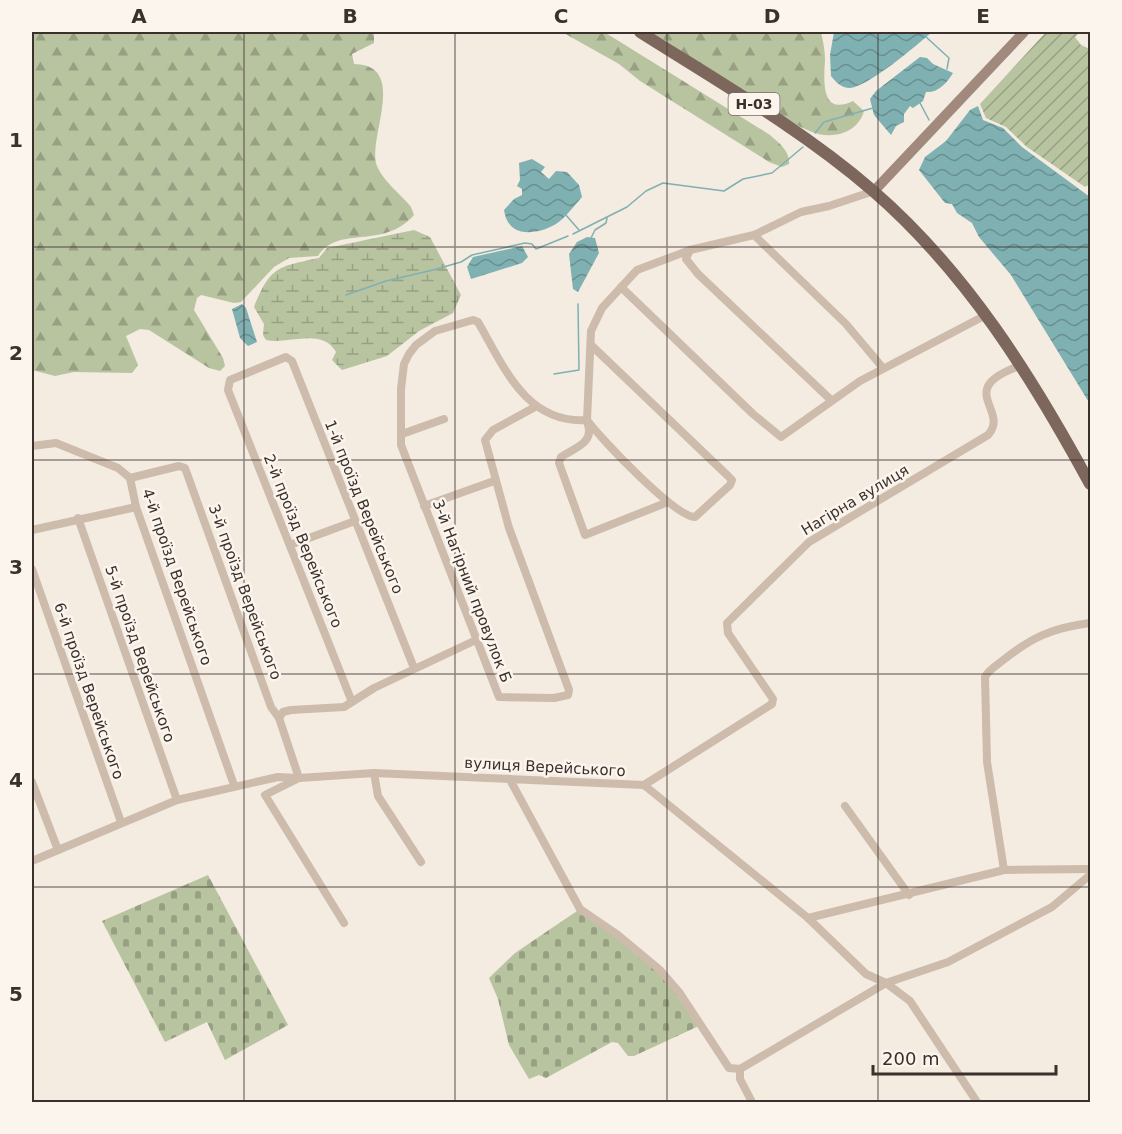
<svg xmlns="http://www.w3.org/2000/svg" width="1122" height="1134" font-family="'DejaVu Sans',sans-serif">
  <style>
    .forest { fill: url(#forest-firs) }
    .wetland { fill: url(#wetland-marsh) }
    .cemetery { fill: url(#cemetery-stones) }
    .garden { fill: url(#garden-furrows) }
    .water { fill: url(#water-waves) }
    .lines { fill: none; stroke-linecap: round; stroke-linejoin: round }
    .stream { stroke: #7fb0b2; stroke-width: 1.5 }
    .street { stroke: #cdbbac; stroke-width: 8 }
    .secondary { stroke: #a18a7d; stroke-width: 10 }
    .primary { stroke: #7d675c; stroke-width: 12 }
    .grid { fill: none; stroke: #3b302b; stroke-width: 1.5; stroke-opacity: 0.55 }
    .labels { text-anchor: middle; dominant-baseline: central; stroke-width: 5; stroke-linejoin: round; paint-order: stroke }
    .shield { fill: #fbf5ee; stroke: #756b66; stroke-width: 1.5 }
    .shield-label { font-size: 14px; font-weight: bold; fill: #3b302b }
    .street-label { font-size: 15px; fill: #3b302b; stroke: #fbf5ee }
    .neatline { fill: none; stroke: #3b302b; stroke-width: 2 }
    .grid-label { font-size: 20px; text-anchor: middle; font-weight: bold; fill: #3b302b }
  </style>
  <defs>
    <pattern id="forest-firs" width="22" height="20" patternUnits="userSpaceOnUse" patternTransform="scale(1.5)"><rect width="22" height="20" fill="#b8c4a0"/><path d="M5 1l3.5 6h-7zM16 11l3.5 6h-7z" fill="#97a083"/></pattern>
    <pattern id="wetland-marsh" width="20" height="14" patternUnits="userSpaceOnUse" patternTransform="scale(1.5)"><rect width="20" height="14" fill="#b8c4a0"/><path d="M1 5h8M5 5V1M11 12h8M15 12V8" fill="none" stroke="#97a083"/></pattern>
    <pattern id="cemetery-stones" width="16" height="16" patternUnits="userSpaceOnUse" patternTransform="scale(1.5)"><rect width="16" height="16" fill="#b8c4a0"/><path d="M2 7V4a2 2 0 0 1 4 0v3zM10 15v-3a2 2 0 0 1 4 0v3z" fill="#97a083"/></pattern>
    <pattern id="garden-furrows" width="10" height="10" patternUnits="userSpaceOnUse" patternTransform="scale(1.5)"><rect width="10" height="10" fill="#b8c4a0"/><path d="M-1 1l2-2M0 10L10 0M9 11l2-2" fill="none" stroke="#97a083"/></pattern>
    <pattern id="water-waves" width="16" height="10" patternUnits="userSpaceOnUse" patternTransform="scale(1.5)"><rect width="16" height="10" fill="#7fb0b2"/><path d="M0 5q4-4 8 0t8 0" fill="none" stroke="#699091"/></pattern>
  </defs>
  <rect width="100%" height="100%" fill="#f4ebe1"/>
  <g class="forest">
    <path d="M32,32h342v11l-22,11 2,10c54,1 15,70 22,99 5,17 25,31 35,44l3,8c-32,36 -75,9 -96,41l-29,2 -15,9 -33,35 -7,1 -33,-8 -4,3 -3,12 29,48 2,8 -5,5 -11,-3 -60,-38 -9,-1 -14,7 12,29 -6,8 -58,-1 -19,4 -23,-6z"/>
    <path d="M562,32h41l6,3 161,100c9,8 20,16 19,29l-7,3 -13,-5 -129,-81 -21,-17z"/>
    <path d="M651,32h170c2,9 4,18 4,28 -1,19 -5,57 28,41l11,10c-6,22 -31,29 -52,21 -53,-22 -110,-70 -161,-100z"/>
  </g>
  <path class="wetland" d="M414,230l16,7 31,58 -8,18 -34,18 -32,25 -45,14 -10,-10 4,-8c-14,-25 -48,-7 -70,-12l-3,-5 1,-11 -10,-17c17,-41 23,-40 65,-49l8,-10z"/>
  <g class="cemetery">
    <path d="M208,875l80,150 -63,35 -18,-38 -42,20 -63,-121z"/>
    <path d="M580,909l66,47 55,69 -67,31h-6l-10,-13 -6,-1 -66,36 -7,-3 -10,4 -20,-34 -11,-46 -9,-21 26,-25z"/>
  </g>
  <path class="garden" d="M1046,32h34l-5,5 6,8 9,4v135l-5,3 -58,-40 -21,-20 -20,-9 -6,-14z"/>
  <g class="water">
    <path d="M834,32h98c-15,13 -63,54 -82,56 -9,0 -14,-6 -19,-12l-1,-21z"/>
    <path d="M920,57l7,1 6,6 20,9c-6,10 -15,20 -27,19l-3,9 -10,7 -3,-2 -6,8v8l-8,4 -5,9 -17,-20 -4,-16 6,-8z"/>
    <path d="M978,106l5,14 20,8 19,19 68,50v207l-79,-129 -32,-38 -7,-14 -15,-10 -5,-9 -7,-1 -26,-33 6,-13 21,-16 24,-31z"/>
    <path d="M532,159l13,8 -4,5 8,7 7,-8 11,1 12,13 3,12c-7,8 -17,21 -26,27 -19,11 -48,15 -52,-14l10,-11 8,-4v-6l-5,-3 3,-6 -1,-17z"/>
    <path d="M587,237l8,1 4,15 -21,39 -5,-3 -4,-35 8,-12z"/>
    <path d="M522,246l6,11 -6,6 -51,16 -4,-12 6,-10z"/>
    <path d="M242,304l4,4 11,34 -9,4 -8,-8 -8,-29z"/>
  </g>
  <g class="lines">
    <g class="stream">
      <path d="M925,36l24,22 -2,11"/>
      <path d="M919,101l10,19"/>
      <path d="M815,133l9,-11 49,-14"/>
      <path d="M565,214l14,16"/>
      <path d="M573,234l54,-27 19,-16 17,-8 61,8 19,-12 29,-6 31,-26"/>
      <path d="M591,238l4,-8 11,-7 1,-5"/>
      <path d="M346,295l40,-14 47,-11 28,-8 11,-7 53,-12 7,1 4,5 32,-13"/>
      <path d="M554,374l25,-4 -1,-66"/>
    </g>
    <g class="street">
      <path d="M754,235l92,89 37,44"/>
      <path d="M690,250l-4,9 12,15 133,126"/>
      <path d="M621,287l132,127 28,23 79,-56 126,-66"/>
      <path d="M535,407l-42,23 -8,10 24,88 60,162 -1,5 -14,3 -55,-1 -98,-252v-56l3,-25 5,-10 7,-9 19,-14 38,-11 5,2c26,45 48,102 109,98l4,-89 11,-23 35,-38 53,-20 64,-15 47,-23 28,-6 45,-15"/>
      <path d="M587,420c14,19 88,97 108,97l35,-32 2,-5 -4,-4 -137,-131"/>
      <path d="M588,425c6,18 -14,23 -27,32l-2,6 26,72 83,-33"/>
      <path d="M402,434l42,-15"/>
      <path d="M32,446l24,-3 62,25 12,10 6,29 98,278"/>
      <path d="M130,478l49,-12 6,2 86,239 8,11 20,60 -34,17 79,128"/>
      <path d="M424,506l70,-25"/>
      <path d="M78,518l99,282"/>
      <path d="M32,530l104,-23"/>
      <path d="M290,545l65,-24"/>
      <path d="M32,569l89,253"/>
      <path d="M352,702l-124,-312 2,-10 56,-23 6,4 122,307"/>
      <path d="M279,718l4,-6 8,-2 53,-3 30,-19 102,-48"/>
      <path d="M374,773l4,23 43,66"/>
      <path d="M509,778l71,131 38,26 42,35 19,22 50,76 11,1v10l12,23"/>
      <path d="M32,782l26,68"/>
      <path d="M644,785l128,-81 1,-5 -45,-66 -1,-10 82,-81 179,-107c23,-25 -36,-46 34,-70"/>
      <path d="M845,806l64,89"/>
      <path d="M32,861l145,-61 101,-23 21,1 75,-5 270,12 164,133 58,56 20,9 24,18 67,101"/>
      <path d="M1004,870l-17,-108 -2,-85c3,-7 11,-11 17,-16 30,-24 50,-33 88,-38"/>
      <path d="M808,918l196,-48 86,-1"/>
      <path d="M740,1069l146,-86 62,-21 104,-55 38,-32"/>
    </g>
    <path class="secondary" d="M874,191l150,-159"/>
    <path class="primary" d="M640,32c79,50 161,97 232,158 94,81 160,187 218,294"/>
  </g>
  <path class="grid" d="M244,32v1070M455,32v1070M667,32v1070M878,32v1070M32,247h1058M32,460h1058M32,674h1058M32,887h1058"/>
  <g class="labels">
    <rect class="shield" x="728.5" y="93" width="51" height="22" rx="4.5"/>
    <g class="shield-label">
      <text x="754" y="104">Н-03</text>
    </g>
    <g class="street-label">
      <text transform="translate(855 500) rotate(-31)">Нагірна вулиця</text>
      <text transform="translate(364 507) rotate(68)">1-й проїзд Верейського</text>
      <text transform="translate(303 541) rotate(68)">2-й проїзд Верейського</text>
      <text transform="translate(177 577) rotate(71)">4-й проїзд Верейського</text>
      <text transform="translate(472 591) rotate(69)">3-й Нагірний провулок Б</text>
      <text transform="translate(245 592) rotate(70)">3-й проїзд Верейського</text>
      <text transform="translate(140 654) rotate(71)">5-й проїзд Верейського</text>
      <text transform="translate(89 691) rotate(71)">6-й проїзд Верейського</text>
      <text transform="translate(545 767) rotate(3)">вулиця Верейського</text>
    </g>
  </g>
  <rect width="1122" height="1134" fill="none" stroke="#fbf5ee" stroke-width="66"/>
  <path d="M873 1065v9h183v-9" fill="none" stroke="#3b302b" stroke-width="3"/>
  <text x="882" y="1065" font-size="18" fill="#3b302b" stroke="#fbf5ee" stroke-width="4.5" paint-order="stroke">200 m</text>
  <rect x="33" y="33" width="1056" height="1068" class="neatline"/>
  <g class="grid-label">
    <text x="139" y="23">A</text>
    <text x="350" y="23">B</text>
    <text x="561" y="23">C</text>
    <text x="772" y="23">D</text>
    <text x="983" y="23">E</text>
    <text x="16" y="147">1</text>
    <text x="16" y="360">2</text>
    <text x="16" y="574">3</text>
    <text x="16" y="787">4</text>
    <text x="16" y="1001">5</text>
  </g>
</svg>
